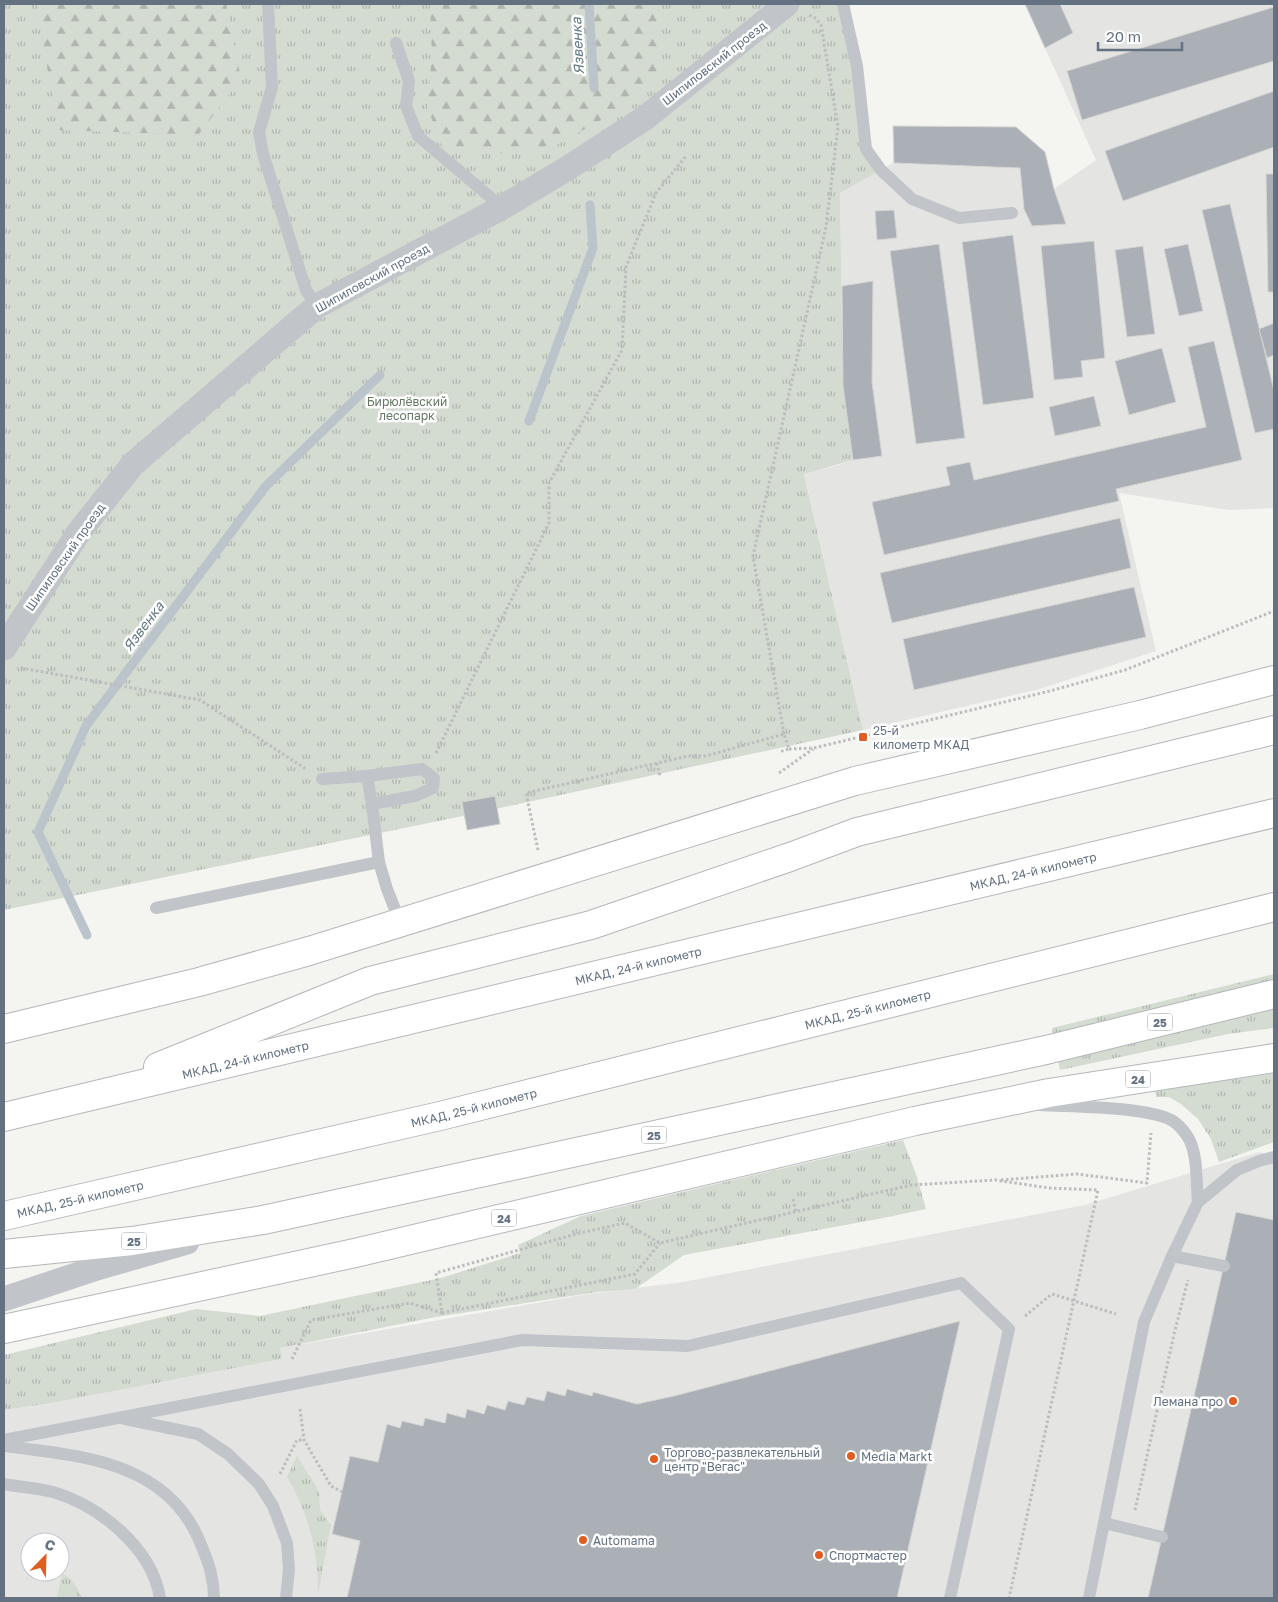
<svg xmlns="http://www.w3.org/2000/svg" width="1278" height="1602" font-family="'Golos Text',sans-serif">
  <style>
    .built { fill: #e4e5e3; fill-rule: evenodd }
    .grass { fill: url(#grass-tufts) }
    .forest { fill: url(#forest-firs) }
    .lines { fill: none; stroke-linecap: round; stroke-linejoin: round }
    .stream { stroke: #bac4ca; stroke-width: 9 }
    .building { fill: #aab0b6; stroke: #d5d5d3 }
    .primary-casing { stroke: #b4b8bc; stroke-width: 30 }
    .highway-casing { stroke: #b4b7ba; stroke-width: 30 }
    .path { stroke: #bbbdbf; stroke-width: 3; stroke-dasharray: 2.5 2.5; stroke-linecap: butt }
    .lane { stroke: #c1c4c8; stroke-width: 12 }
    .street { stroke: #c1c4c8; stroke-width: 25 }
    .primary { stroke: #fff; stroke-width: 28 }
    .highway { stroke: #fff; stroke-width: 28 }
    .poi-dot { fill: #e15e23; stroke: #fff; stroke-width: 2 }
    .labels { text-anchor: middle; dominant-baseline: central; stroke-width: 5; stroke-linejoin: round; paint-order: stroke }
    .shield { fill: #fff; stroke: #929ca7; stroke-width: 1 }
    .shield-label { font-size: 11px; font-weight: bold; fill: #637181 }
    .street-label { font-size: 12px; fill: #637181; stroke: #fff }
    .park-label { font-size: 12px; fill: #657862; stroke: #fff }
    .poi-label { font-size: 12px; fill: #637181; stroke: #fff; text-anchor: start }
    .water-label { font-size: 14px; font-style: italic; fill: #637a85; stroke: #fff }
  </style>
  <defs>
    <pattern id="grass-tufts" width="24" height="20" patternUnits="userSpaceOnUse" patternTransform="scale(1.25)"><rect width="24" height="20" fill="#d4dbd1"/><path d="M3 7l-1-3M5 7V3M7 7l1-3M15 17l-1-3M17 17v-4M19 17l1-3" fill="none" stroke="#b0b6af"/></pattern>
    <pattern id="forest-firs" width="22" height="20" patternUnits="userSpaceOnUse" patternTransform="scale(1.25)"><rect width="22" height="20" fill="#d4dbd1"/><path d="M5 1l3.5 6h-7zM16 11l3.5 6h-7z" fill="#b0b6af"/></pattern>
  </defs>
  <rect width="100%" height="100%" fill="#f4f4f0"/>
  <g class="built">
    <path d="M1025,4h249v504l-45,2 -110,-17 37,158 -116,38 -177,41 -59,-257 28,-6 21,-7 -10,-74 -3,-193 53,-30v-37l123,1 29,25 9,37 42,-29z"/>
    <path d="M1259,1152l15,4v442h-1270v-188l47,-7 231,-44 -2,-11 307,-54 96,-12 402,-77zM30,1542h30v30h-30z"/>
  </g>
  <g class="grass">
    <path d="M4,4h839l23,145 15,21 -41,23 3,193 10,74 -49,14 59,256 -405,87 -454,93z"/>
    <path d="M1274,974v54l-46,6 -168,36 -8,-42z"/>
    <path d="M1274,1073v69l-55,20 -8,-23 -13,-20 -17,-15 -12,-7h-13l-1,-6z"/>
    <path d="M903,1140l13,34 10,35 -43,9 -199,37 -49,34 -39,3 -160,25 -156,31 2,11 -231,44 -47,7v-55l192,-46 64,7 181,-38 79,-25 -2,-8 63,-29z"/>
    <path d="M297,1456l22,35 1,19 11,15 -13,69c0,-42 -9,-81 -31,-117z"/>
    <path d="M62,1574c12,4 15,14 20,24l-25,-1z"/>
  </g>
  <g class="forest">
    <path d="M37,4h189l15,75 -43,56 -140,-5z"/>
    <path d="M430,4h130l3,2 4,-2h83l8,18 5,54 -33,28 -74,41 -63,9 -51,-8 -15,-40 5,-51z"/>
  </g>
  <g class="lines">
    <g class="stream">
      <path d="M589,4l5,84"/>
      <path d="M529,421l64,-173 -3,-43"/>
      <path d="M87,935l-49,-103 48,-106 179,-239 115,-112"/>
    </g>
  </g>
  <g class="building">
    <path d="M1025,4h35l13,29 -28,15z"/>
    <path d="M1274,7v54l-192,59 -15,-49z"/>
    <path d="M1274,91v56l-151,54 -18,-50z"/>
    <path d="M893,126l123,1 29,25 9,37 12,35 -34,2 -8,-17 -4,-41 -126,-5z"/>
    <path d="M1266,174h8v118h-6z"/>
    <path d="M1230,204l44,187v38l-19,4 -53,-223z"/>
    <path d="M894,210l3,28 -20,2 -2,-29z"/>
    <path d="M1013,235l21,163 -51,7 -21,-163z"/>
    <path d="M1094,241l11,117 -24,3 2,16 -29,3 -13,-134z"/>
    <path d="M939,244l26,194 -49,6 -26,-193z"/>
    <path d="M1188,244l15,67 -24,5 -15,-67z"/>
    <path d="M1143,246l12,88 -28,3 -12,-87z"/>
    <path d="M873,281l-1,101 10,74 -29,4 -10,-74 -1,-100z"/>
    <path d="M1274,323v32l-7,3 -8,-29z"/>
    <path d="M1214,341l28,119 -126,29 3,12 -235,54 -12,-53 78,-17 -4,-18 24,-5 4,18 232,-53 -18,-80z"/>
    <path d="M1162,348l14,54 -47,13 -14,-54z"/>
    <path d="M1094,396l7,30 -46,10 -6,-29z"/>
    <path d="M1120,518l11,50 -239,55 -12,-50z"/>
    <path d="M1134,587l12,50 -232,53 -11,-51z"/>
    <path d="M495,796l5,28 -33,6 -5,-28z"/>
    <path d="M1236,1212l38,8v378h-126z"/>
    <path d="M960,1321l-63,277h-550l13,-57 -28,-7 18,-78 28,6 9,-38 13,4 2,-7 21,5 2,-8 20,5 2,-10 18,5 2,-9 17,5 3,-9 18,5 3,-9 16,4 3,-8 17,4 3,-10 18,5 2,-7 25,7 1,-4 44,12 37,-8z"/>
  </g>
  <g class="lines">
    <defs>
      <path id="primary" d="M4,1329l351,-76 560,-132 134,-28 225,-35"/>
      <g id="highway">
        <path d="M4,1029l195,-47 110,-31 546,-170 285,-66 134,-35"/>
        <path d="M158,1067l212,-86 221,-56 199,-68 67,-25 417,-102"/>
        <path id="s1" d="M4,1117l1270,-304"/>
        <path id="s2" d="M4,1216l436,-100 834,-209"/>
        <path d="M4,1254l128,-13 131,-21 783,-170 228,-56"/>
      </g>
    </defs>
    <use href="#primary" class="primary-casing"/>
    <use href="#highway" class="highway-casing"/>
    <g class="path">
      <path d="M21,668l179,32 106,69"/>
      <path d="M784,734l-31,-178 73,-329 12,-100 -17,-102 -6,-7 -6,-3"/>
      <path d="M789,749l25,-1 236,-57 75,-21 149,-59"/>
      <path d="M436,753l113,-230v-40l73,-133 4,-83 30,-74 30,-37"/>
      <path d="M657,763l3,13"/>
      <path d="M779,773l34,-24"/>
      <path d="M538,850l-12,-57 162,-37h18l78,-22 5,15 -10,3"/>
      <path d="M1001,1180l76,-6 70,9 4,-50"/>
      <path d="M793,1199l3,13"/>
      <path d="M442,1313l193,-39 25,-31"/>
      <path d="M1025,1316l27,-22 64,20"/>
      <path d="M292,1359l19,-39 99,-17 32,10 -6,-40 144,-40 45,-10 35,20 251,-58 84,-5 54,8 49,2 -89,408"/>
      <path d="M300,1409l4,31 27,46 11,6"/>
      <path d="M280,1474l17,-34h7"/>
      <path d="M1135,1510l40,-180 13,-50"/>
    </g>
    <g class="lane">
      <path d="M268,4l4,83 -13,45 4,22 43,136 11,16"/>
      <path d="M843,4l14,62 9,83 15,21 31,29 47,19 53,-5"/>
      <path d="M396,43l13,38 -3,25 12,30 72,61 11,11"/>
      <path d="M367,776l5,28 7,58"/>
      <path d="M322,779l45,-3 55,-7 12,9 -1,10 -18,8 -43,8"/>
      <path d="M156,908l223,-46 8,27 13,33"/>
      <path d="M1040,1105c32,2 107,1 133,16 7,5 13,12 17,20 8,18 6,42 8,61"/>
      <path d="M1172,1256l52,10"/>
      <path d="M125,1419l73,15 30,20 31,30 14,22 14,37 2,26 -3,29"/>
      <path d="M4,1440l518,-100 166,6 273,-63 48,46 -59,269"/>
      <path d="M4,1446c78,10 166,15 198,101 7,17 12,32 12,51"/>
      <path d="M4,1484c16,3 33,4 49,8 47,14 99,56 107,106"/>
      <path d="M1104,1523l58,14"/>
      <path d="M1089,1598l55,-276 28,-66 26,-54 39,-32 22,-9 15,-4"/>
    </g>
    <g class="street">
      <path d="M4,648l75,-116 54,-68 184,-158 184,-98 67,-40 77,-50 142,-114"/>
      <path d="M4,1299l93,-31 90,-26"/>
    </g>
    <use href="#primary" class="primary"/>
    <use href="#highway" class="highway"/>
  </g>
  <g class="poi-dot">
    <rect x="858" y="732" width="10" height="10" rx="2.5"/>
    <circle cx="1233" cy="1401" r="5"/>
    <circle cx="851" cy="1456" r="5"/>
    <circle cx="654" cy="1459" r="5"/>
    <circle cx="583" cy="1540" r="5"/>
    <circle cx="819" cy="1555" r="5"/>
  </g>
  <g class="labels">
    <g class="shield">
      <rect x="1147.5" y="1013.5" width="25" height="17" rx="4"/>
      <rect x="1125.5" y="1070.5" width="25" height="17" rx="4"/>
      <rect x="641.5" y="1126.5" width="25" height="17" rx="4"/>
      <rect x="491.5" y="1209.5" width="25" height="17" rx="4"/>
      <rect x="121.5" y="1232.5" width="25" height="17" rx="4"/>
    </g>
    <g class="shield-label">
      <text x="1160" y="1022">25</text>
      <text x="1138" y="1079">24</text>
      <text x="654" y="1135">25</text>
      <text x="504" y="1218">24</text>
      <text x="134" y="1241">25</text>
    </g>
    <g class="street-label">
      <text transform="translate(714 63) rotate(-38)">Шипиловский проезд</text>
      <text transform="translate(372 278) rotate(-29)">Шипиловский проезд</text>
      <text transform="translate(65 557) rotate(-55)">Шипиловский проезд</text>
      <text stroke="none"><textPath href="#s1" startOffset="1058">МКАД, 24-й километр</textPath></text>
      <text stroke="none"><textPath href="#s1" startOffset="652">МКАД, 24-й километр</textPath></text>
      <text stroke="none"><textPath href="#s2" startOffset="888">МКАД, 25-й километр</textPath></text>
      <text stroke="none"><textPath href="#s1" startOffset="248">МКАД, 24-й километр</textPath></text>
      <text stroke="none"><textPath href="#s2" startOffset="482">МКАД, 25-й километр</textPath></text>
      <text stroke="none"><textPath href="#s2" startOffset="78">МКАД, 25-й километр</textPath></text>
    </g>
    <g class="park-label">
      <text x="407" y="401">Бирюлёвский<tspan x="407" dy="14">лесопарк</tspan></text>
    </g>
    <g class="poi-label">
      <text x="873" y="730">25-й<tspan x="873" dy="14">километр МКАД</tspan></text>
      <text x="1223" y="1401" text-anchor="end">Лемана про</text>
      <text x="664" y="1452">Торгово-развлекательный<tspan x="664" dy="14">центр "Вегас"</tspan></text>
      <text x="861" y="1456">Мedia Мarkt</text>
      <text x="593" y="1540">Automama</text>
      <text x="829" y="1555">Спортмастер</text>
    </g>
    <g class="water-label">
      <text transform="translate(577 46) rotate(-93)">Язвенка</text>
      <text transform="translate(143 626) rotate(-53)">Язвенка</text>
    </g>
  </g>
  <rect width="1278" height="1602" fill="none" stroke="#637181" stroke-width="10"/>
  <g transform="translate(45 1557) rotate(23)"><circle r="24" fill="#ffffff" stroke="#c1c6cd"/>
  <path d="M0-4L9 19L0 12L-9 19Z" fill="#e15e23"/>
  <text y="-8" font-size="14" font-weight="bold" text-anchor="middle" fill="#637181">С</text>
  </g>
  <path d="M1098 42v8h84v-8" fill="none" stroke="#637181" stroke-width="2.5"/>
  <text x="1106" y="42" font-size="15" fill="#637181" stroke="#ffffff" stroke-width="4" paint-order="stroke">20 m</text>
</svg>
